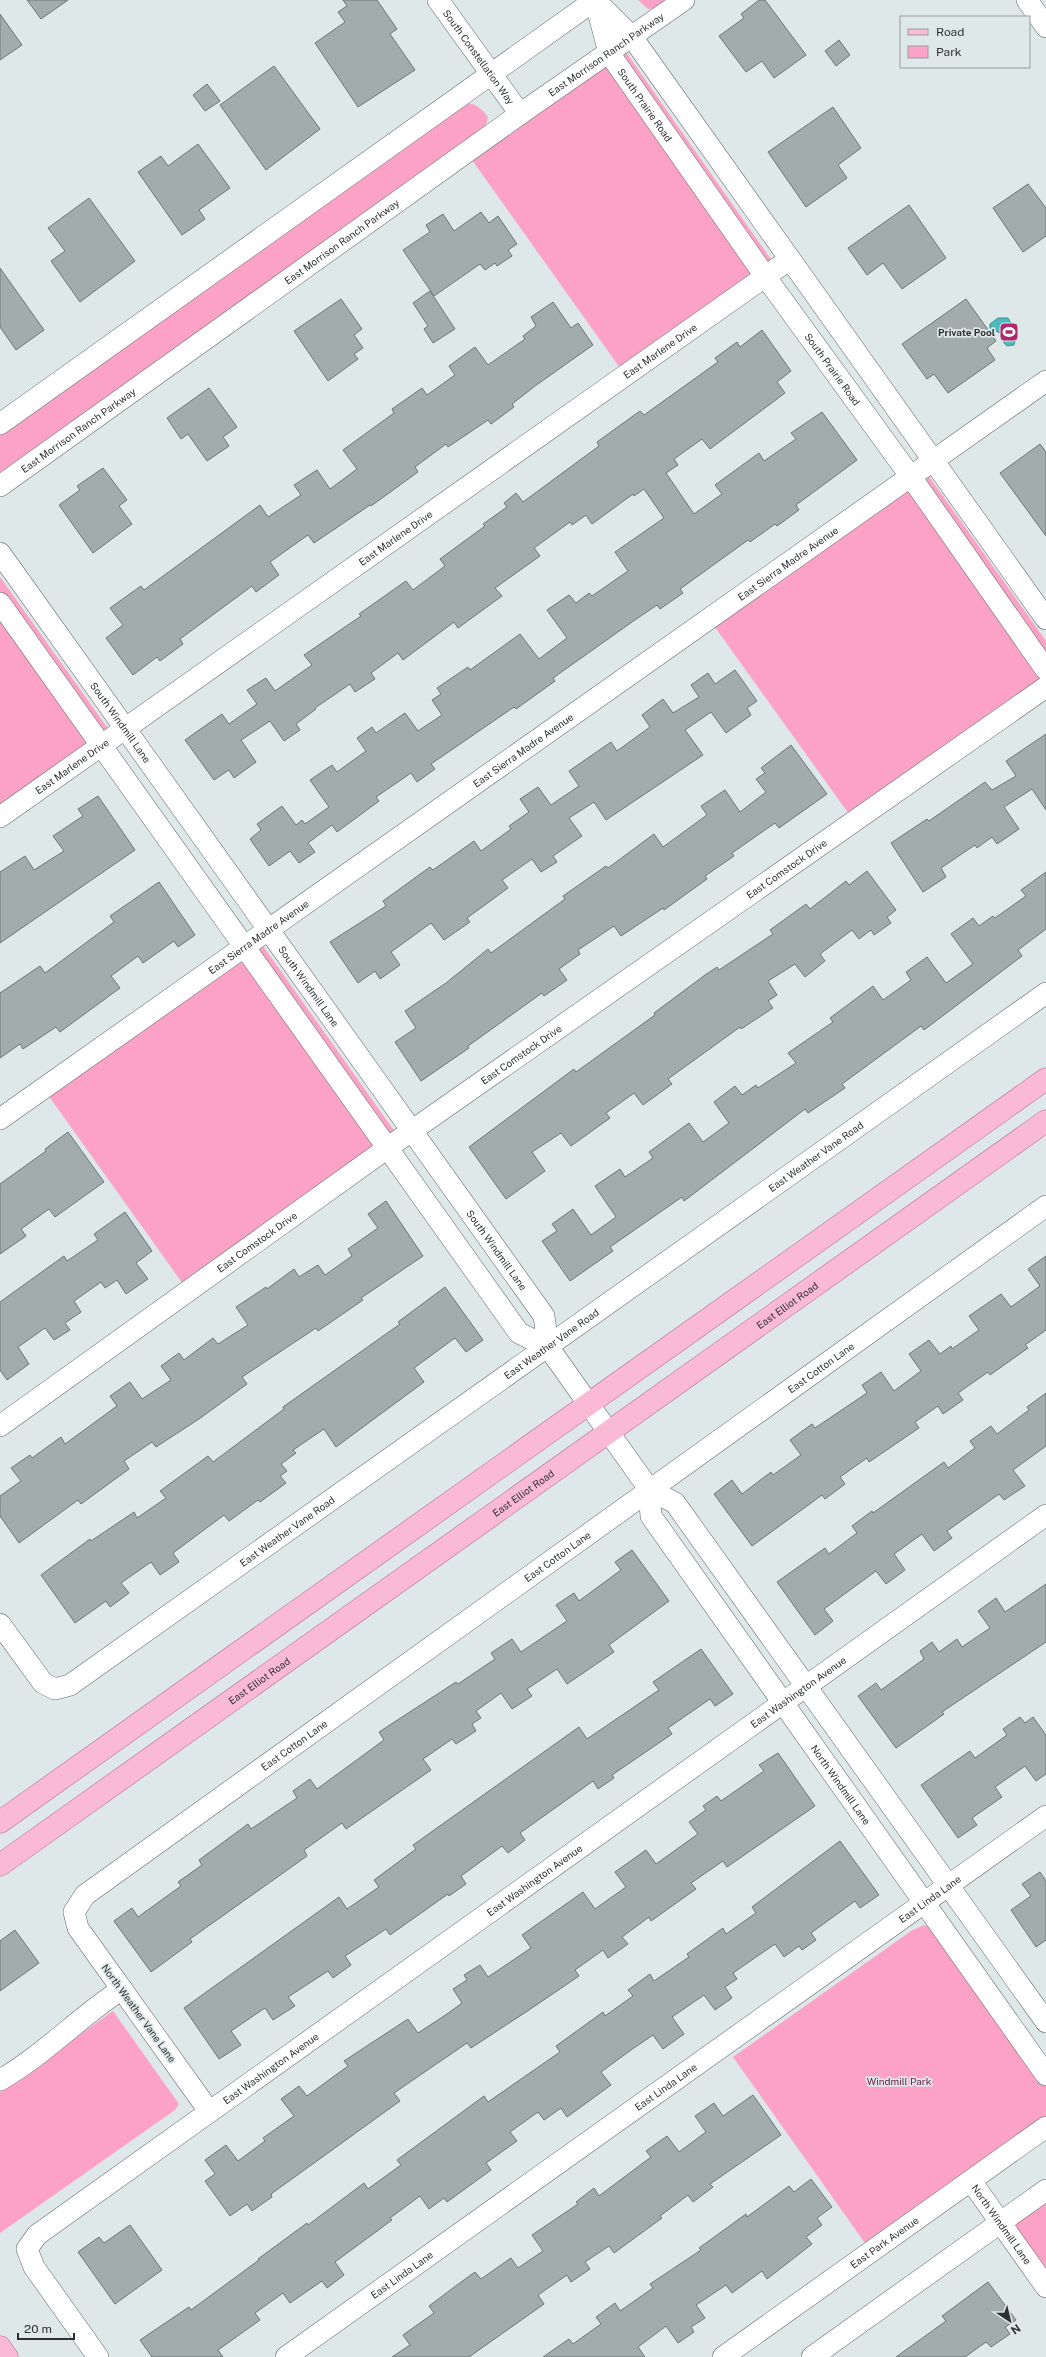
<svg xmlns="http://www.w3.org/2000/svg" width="1046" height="2357" font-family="'Public Sans',sans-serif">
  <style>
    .green { fill: #fca2c7 }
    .water { fill: #4bbbbe; stroke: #429294 }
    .building { fill: #a3acac; stroke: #6d7676 }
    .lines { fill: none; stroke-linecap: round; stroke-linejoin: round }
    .minor-casing { stroke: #606969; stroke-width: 22 }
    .major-casing { stroke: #b06b89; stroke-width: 23 }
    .minor { stroke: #fff; stroke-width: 21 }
    .major { stroke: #fab9d5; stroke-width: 22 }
    .labels { text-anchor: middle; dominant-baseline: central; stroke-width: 3.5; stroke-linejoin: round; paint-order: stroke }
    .street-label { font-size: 10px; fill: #2d3131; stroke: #dee8e8 }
    .poi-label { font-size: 10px; font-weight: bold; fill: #2d3131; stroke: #dee8e8; text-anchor: end }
    .park-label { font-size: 10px; fill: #6d1844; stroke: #dee8e8 }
  </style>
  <rect width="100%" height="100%" fill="#dee8e8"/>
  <g class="green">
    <path d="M638,0h29l-11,8 -8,1z"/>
    <path d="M621,45l156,223 -152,107 -158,-222z"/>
    <path d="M463,103c12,0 17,4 25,14l-4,16 -484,341v-41z"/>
    <path d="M923,468l123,173v46l-192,134 -145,-202z"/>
    <path d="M0,577l114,160 -114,80z"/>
    <path d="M258,939l142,200 -212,152 -145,-203z"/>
    <path d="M924,1925l9,3 113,157v33l-179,128 -134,-189 178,-126z"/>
    <path d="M113,2011l66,93 -4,6 -175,123v-141z"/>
    <path d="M1046,2190v97l-46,-65z"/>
  </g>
  <path class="water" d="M998,318h10l9,15 -3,12 -7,1 -3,-3 -2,-9 -12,-6v-4z"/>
  <g class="building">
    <path d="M27,0h41l-27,19z"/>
    <path d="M343,0h34l20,29 -7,5 25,36 -57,37 -43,-64 30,-21 -7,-10 9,-6z"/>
    <path d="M759,0h6l41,55 -32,23 -12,-17 -16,11 -27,-36 25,-18 -3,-4z"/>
    <path d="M0,14l22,31 -22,15z"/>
    <path d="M839,40l11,15 -14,11 -11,-15z"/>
    <path d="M274,66l46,63 -54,41 -46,-65z"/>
    <path d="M207,84l13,17 -15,10 -12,-16z"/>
    <path d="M833,107l28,41 -23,17 9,13 -41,29 -38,-55z"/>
    <path d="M198,144l32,44 -31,22 6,9 -23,16 -44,-63 23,-16 7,10z"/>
    <path d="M1028,184l18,24v28l-23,16 -30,-44z"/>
    <path d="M89,198l46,63 -55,41 -29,-41 14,-10 -17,-23z"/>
    <path d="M909,205l37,53 -44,31 -19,-26 -16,12 -19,-27z"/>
    <path d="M481,212l8,11 9,-7 19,28 -9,6 4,6 -15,10 -2,-3 -10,7 -5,-6 -46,32 -31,-46 27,-18 -4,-7 17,-11 11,17z"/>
    <path d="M0,268l44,62 -28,20 -16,-23z"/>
    <path d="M430,291l25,38 -22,14 -9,-14 4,-3 -15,-23z"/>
    <path d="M341,299l21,30 -8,6 9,13 -9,6 4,5 -30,22 -34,-50z"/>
    <path d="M966,299l30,42 -9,7 8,12 -47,33 -14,-19 -7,5 -25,-35z"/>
    <path d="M553,302l18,26 7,-5 15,22 -58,41 -23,18 2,3 -23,17 -3,-4 -40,27 -2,-3 -31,23 3,5 -47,34 -1,-1 -56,38 -6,-8 -38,27 9,13 -23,17 -4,-6 -72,53 3,5 -23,17 -3,-4 -24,18 -27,-37 17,-13 -13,-17 31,-22 3,4 116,-85 8,12 33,-22 -7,-10 23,-15 13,19 27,-20 -14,-19 51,-37 -2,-4 30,-21 5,7 28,-20 -6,-9 26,-19 13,18 37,-26 -2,-3 13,-10 -5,-9z"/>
    <path d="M762,330l29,41 -14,11 8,11 -75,56 -8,-10 -28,20 4,6 -12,8 28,41 28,-20 -7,-9 44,-32 5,8 32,-22 -5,-6 31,-21 35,48 -61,45 3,5 -22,16 -2,-2 -25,18 -2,-2 -68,49 3,4 -23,16 -3,-4 -25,17 -79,56 2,3 -39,28 -2,-2 -83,57 4,5 -18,13 -6,-9 -35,24 3,4 -42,31 -5,-7 -24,18 7,9 -16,11 -9,-12 -21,15 -19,-27 11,-9 -4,-6 25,-18 14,19 6,-5 3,4 24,-17 -19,-27 22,-15 5,7 29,-21 -9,-13 15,-11 4,6 29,-20 13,18 24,-16 -10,-15 9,-6 -4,-6 31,-21 2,3 50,-36 19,25 28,-21 -20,-28 22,-15 7,8 13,-10 3,3 36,-25 -13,-19 49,-34 -20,-29 -10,7 -1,-2 -41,30 -6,-9 -14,10 -2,-3 -36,26 6,8 -45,32 7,8 -44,32 -4,-6 -51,38 -5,-7 -27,20 4,6 -20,13 -5,-8 -35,24 1,1 -20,15 4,6 -16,11 -14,-20 -29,19 15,22 -22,16 -5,-8 -15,10 -29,-40 37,-26 7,10 28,-20 -10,-14 19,-12 9,13 37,-26 -8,-10 57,-39 -2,-2 47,-33 7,9 32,-24 -5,-7 45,-33 -2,-2 24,-17 -3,-4 12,-10 7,9 76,-56 -2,-4 43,-31 4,4 74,-53 -3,-4 22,-16 3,5z"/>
    <path d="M209,388l28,39 -14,10 6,9 -22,15 -19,-27 -7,5 -14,-21z"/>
    <path d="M1040,444l6,8v84l-46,-63z"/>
    <path d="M103,468l24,32 -8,6 13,18 -39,29 -34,-48 21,-15 -3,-4z"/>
    <path d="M735,670l22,31 -10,7 4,7 -25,18 -15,-21 -26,18 18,25 -97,65 -12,-18 -25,16 13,18 -29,20 4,6 -16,10 -9,-13 -30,21 6,8 -41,30 3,4 -26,18 -13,-17 -40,29 9,13 -20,14 -5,-8 -17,12 -28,-41 56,-36 -3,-5 47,-34 3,3 41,-29 7,10 30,-22 -2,-3 20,-14 -9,-13 18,-12 13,18 28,-19 -10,-15 42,-29 6,9 33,-24 -8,-12 21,-16 10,14 26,-16 -8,-12 17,-12 7,11z"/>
    <path d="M1046,734v76l-14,-21 -28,18 15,22 -22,15 -5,-7 -15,11 -2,-3 -34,23 5,9 -23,15 -32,-49 36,-24 2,2 56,-39 7,8 24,-14 -10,-15z"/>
    <path d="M791,745l36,49 -48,34 -4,-5 -43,30 2,3 -29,20 2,3 -43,31 -1,-2 -42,28 -7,-10 -36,24 2,4 -21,15 8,11 -23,16 -2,-3 -74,53 1,2 -48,33 -26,-39 21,-14 -11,-17 41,-28 42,-34 3,4 74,-54 -2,-3 43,-30 2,2 46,-34 9,13 44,-32 -6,-9 24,-16 15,22 26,-20 -10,-13 9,-6 -4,-5z"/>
    <path d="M98,796l37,54 -135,93v-71l25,-16 9,14 30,-19 -11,-15 30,-20 -5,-7z"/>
    <path d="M867,871l29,39 -9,7 4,6 -17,12 -3,-5 -12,9 -7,-9 -32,24 5,7 -20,16 -10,-13 -27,17 9,14 -9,6 5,7 -32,21 -1,-2 -72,52 4,5 -29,21 -9,-12 -28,20 4,5 -39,28 -10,-13 -29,19 13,19 -39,28 -37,-52 105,-78 2,3 79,-57 -1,-2 51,-38 12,-8 2,3 54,-36 -3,-4 36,-26 4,5 36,-28 3,4z"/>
    <path d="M1046,872v57l-28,21 4,6 -98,74 -3,-4 -79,58 3,4 -37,25 -3,-4 -121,92 -2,-4 -72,50 3,4 -43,30 -28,-40 15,-10 -5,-7 21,-15 18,26 25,-18 -21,-31 25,-17 5,8 28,-19 -4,-6 40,-29 14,19 26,-19 -15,-21 21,-16 7,9 14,-10 2,3 38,-25 -8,-10 45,-31 -3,-4 43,-32 10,14 28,-20 -5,-8 21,-15 19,26 27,-19 -22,-30 22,-16 6,8 14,-10 2,2 31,-22 -5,-6z"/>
    <path d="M159,882l36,53 -17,12 -4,-6 -31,22 -5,-7 -27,20 9,12 -60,44 -4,-5 -33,22 -3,-5 -20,14v-65l40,-27 5,7 69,-51 -4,-6z"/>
    <path d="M68,1132l36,50 -49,35 -6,-8 -28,20 5,7 -26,18v-70l46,-33 -1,-2z"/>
    <path d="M386,1201l37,55 -62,42 2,2 -45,31 -2,-3 -74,49 5,7 -48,35 -43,28 -4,-5 -28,19 5,8 -48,35 -3,-4 -59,43 -19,-27v-20l21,-15 -10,-13 19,-13 2,3 29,-21 4,7 52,-38 -7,-10 20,-14 12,17 29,-19 -10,-14 18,-13 5,7 29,-22 5,6 30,-19 -12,-18 30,-20 1,2 27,-20 5,8 19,-12 7,10 27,-19 -4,-7 30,-21 -10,-14z"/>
    <path d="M125,1212l27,39 -16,12 12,16 -22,15 -9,-14 -12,8 -4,-6 -27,19 7,11 -16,11 5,7 -16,10 -9,-12 -27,19 11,17 -22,16 -7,-10v-68l64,-46 3,5 31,-21 -4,-6z"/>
    <path d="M1046,1256v74l-21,15 3,3 -38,27 -2,-3 -30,21 5,7 -20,14 -5,-8 -23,16 4,6 -50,34 -2,-4 -27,19 5,7 -20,15 -3,-4 -70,51 -38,-52 18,-14 10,14 29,-22 2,3 28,-20 -11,-15 22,-16 3,4 52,-35 -5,-8 19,-13 13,19 27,-20 -12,-17 20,-14 11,14 11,-8 1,3 27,-19 -10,-14 32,-22 10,13 29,-21 -12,-17z"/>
    <path d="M445,1287l38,53 -17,12 -11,-14 -41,30 10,14 -88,65 -12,-18 -31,21 3,3 -15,11 6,7 -7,5 6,7 -26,19 -2,-2 -29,21 -5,-6 -51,38 6,9 -19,13 -9,-13 -30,21 8,10 -19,14 -4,-6 -31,22 -34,-48 49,-36 1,2 43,-29 3,6 29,-20 -6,-7 48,-35 5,6 71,-53 -1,-2 117,-83 -2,-2z"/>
    <path d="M1046,1393v53l-33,24 12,16 -21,14 -5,-6 -52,37 5,7 -18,13 -12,-17 -28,20 11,16 -19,14 -10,-13 -52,38 9,12 -18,14 -38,-53 48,-34 4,6 28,-21 -5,-7 20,-15 1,2 71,-51 4,6 27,-20 -5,-7 21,-15 6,8 32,-24 -2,-3z"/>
    <path d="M632,1550l37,51 -60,44 5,7 -47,32 -10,-15 -30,20 5,7 -20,13 -11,-16 -25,18 5,7 -9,6 4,7 -20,13 -4,-5 -29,20 8,11 -85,59 -4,-6 -38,27 3,6 -117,83 2,3 -41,30 -37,-51 18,-13 6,9 43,-31 -3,-4 24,-17 -3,-5 49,-36 3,5 46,-31 -4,-7 17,-12 7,10 67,-49 -5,-8 77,-50 2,2 37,-25 -4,-6 21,-14 9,13 46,-31 -11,-16 18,-12 5,8 42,-31 -6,-8z"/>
    <path d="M1046,1584v58l-104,70 2,2 -48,34 -38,-52 18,-13 5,7 43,-31 -4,-8 12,-9 7,10 18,-13 5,8 28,-19 -12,-17 18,-13 9,14z"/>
    <path d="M701,1649l32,45 -18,12 -5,-7 -42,29 4,6 -60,41 2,3 -16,11 -5,-8 -73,52 5,7 -17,13 -6,-7 -41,30 5,8 -17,12 -1,-2 -58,41 -4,-6 -41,27 6,9 -18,13 -5,-7 -40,26 7,9 -22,14 -8,-12 -34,23 10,14 -22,14 -35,-51 155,-111 8,12 32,-22 -5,-7 42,-31 -3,-4 166,-118 8,12 72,-49 -6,-8z"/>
    <path d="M1020,1717l5,6 8,-6 13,18v39l-10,7 -11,-15 -30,21 7,10 -30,21 5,7 -19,13 -37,-53 49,-34 5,7 32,-23 -4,-6z"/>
    <path d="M778,1753l37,53 -88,61 -4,-6 -32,22 5,6 -45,32 -2,-4 -27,20 6,7 -20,14 -5,-8 -28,20 4,6 -50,34 -58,38 -4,-5 -73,50 6,8 -129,93 1,3 -20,14 -5,-7 -17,12 -25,-35 10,-7 -10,-14 21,-15 12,16 27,-20 -2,-3 31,-22 -13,-17 18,-13 8,10 41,-30 -4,-5 64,-42 10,14 29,-19 15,-11 -9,-14 14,-9 -3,-5 16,-10 8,12 43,-29 -9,-13 61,-43 12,17 31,-22 -11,-15 31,-22 10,14 42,-30 -9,-12 17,-12 -3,-4 14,-10 4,5 43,-30 -5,-6z"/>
    <path d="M840,1841l39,54 -19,13 -5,-7 -44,32 5,7 -14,10 -3,-4 -15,11 -9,-13 -42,29 4,6 -12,8 7,11 -17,12 -11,-15 -32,22 12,17 -21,15 -10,-14 -22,15 -30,22 10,13 -44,32 -6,-9 -17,12 -6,-8 -28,20 7,9 -31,22 5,7 -44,32 -3,-4 -15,11 -9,-13 -30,22 2,2 -57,42 9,13 -17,13 -5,-7 -32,22 -7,-10 -28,20 5,7 -42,30 5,7h-71l-12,-17 49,-33 2,3 68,-50 -1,-1 49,-36 1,2 56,-42 4,6 33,-24 -4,-5 87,-64 4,6 72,-50 -4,-6 47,-34 2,4 28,-20 -5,-6 22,-16 4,7 35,-24 -2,-3 36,-26 3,6 30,-21 -4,-6z"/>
    <path d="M1040,1872l6,9v59l-10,7 -25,-37 20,-14 -9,-12z"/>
    <path d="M15,1930l24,33 -39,28v-50z"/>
    <path d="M753,2095l28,40 -71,49 3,3 -20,15 -5,-7 -28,21 2,2 -48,35 -5,-7 -24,16 5,7 -19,13 -4,-7 -29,20 6,9 -75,53h-77l18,-12 -7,-10 31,-22 -5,-7 28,-21 18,-13 6,7 30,-21 7,10 25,-17 -11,-16 46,-31 -2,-2 18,-14 5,8 52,-39 -5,-6 21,-15 12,16 27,-20 -11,-16 19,-13 9,13z"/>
    <path d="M811,2179l21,28 -15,11 5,7 -16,12 6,7 -45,35 -5,-8 -30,22 -6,-8 -30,20 9,13 -14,9 3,5 -16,11 -12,-17 -28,21 7,10h-102l26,-18 4,5 28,-20 -5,-7 19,-14 5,8 33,-23 -3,-4 51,-34 -2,-2 47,-34 1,3 42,-31 5,6z"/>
    <path d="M130,2225l32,45 -47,34 -37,-52 21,-15 5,6z"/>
    <path d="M988,2282l28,38 -11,7 5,7 -19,13 -5,-5 -21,15h-69l50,-36 -4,-5z"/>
  </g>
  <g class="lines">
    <defs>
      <g id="minor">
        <path id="s1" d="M438,0l82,114"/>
        <path id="s2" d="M595,0l14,53 156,223 146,201 135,193"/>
        <path d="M1027,0l19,27"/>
        <path d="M596,1l36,36 414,582"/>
        <path d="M0,424l595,-424"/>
        <path id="s3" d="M0,486l520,-372 164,-114"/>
        <path id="s4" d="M0,553l544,763 4,31 15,21 86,121 26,14 371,519"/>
        <path d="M0,603l519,730 29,14"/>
        <path id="s5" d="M0,817l790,-558"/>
        <path id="s6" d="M0,1119l1046,-738"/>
        <path id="s7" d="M0,1426l400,-287 646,-452"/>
        <path id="s8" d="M649,1489l2,27 395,559"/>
        <path id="s9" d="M0,1624l43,59 12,6 15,-4 976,-692"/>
        <path d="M0,2080c44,-25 79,-63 122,-91"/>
        <path id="s10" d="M209,2111l-131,-183 -4,-16 11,-17 961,-689"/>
        <path id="s11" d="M971,2181l75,106"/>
        <path id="s12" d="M98,2357l-64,-90 -7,-18 10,-14 1009,-720"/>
        <path id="s13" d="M286,2357l760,-541"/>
        <path id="s14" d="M723,2357l323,-230"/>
        <path d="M812,2357l234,-167"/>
      </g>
      <g id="major">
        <path d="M0,1822l1046,-743"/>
        <path id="s15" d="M0,1865l1046,-744"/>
        <path d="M0,2347l7,10"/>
      </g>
    </defs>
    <use href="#minor" class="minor-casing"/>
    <use href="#major" class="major-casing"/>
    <use href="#minor" class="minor"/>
    <use href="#major" class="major"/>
  </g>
  <defs>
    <symbol id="stadium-square" viewBox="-11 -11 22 22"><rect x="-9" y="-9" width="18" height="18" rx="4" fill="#af296f" stroke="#dee8e8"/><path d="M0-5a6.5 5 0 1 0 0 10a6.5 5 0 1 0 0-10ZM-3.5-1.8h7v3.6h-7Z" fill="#fff"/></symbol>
  </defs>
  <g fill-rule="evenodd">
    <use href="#stadium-square" x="998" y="321" width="22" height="22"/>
  </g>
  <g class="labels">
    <g class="street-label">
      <text stroke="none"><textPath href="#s3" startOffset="744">East Morrison Ranch Parkway</textPath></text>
      <text stroke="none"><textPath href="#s1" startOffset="70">South Constellation Way</textPath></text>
      <text stroke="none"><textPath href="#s2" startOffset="118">South Prairie Road</textPath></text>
      <text stroke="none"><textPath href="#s3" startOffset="420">East Morrison Ranch Parkway</textPath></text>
      <text stroke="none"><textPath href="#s5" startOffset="808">East Marlene Drive</textPath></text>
      <text stroke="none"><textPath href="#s2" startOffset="442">South Prairie Road</textPath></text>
      <text stroke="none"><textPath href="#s3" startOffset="96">East Morrison Ranch Parkway</textPath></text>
      <text stroke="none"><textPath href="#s5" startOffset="484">East Marlene Drive</textPath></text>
      <text stroke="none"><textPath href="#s6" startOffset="964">East Sierra Madre Avenue</textPath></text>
      <text stroke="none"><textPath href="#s4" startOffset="208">South Windmill Lane</textPath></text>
      <text stroke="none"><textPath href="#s6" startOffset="640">East Sierra Madre Avenue</textPath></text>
      <text stroke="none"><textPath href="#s5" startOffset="88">East Marlene Drive</textPath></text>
      <text stroke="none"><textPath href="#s7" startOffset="964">East Comstock Drive</textPath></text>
      <text stroke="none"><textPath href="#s6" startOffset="316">East Sierra Madre Avenue</textPath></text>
      <text stroke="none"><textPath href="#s4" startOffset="532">South Windmill Lane</textPath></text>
      <text stroke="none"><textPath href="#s7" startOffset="640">East Comstock Drive</textPath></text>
      <text stroke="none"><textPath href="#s9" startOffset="1016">East Weather Vane Road</textPath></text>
      <text stroke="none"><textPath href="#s7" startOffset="316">East Comstock Drive</textPath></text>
      <text stroke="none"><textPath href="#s4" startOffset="856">South Windmill Lane</textPath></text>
      <text stroke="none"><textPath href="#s15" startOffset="966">East Elliot Road</textPath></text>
      <text stroke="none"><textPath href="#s9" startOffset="692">East Weather Vane Road</textPath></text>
      <text stroke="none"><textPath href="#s10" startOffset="1167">East Cotton Lane</textPath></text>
      <text stroke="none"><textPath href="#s15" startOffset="642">East Elliot Road</textPath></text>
      <text stroke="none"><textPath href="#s9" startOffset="368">East Weather Vane Road</textPath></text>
      <text stroke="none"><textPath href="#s10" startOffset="843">East Cotton Lane</textPath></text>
      <text stroke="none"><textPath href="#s15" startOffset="318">East Elliot Road</textPath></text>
      <text stroke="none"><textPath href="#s12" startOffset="1082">East Washington Avenue</textPath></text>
      <text stroke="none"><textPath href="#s10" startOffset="519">East Cotton Lane</textPath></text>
      <text stroke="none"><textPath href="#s8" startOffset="356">North Windmill Lane</textPath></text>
      <text stroke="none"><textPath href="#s12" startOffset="758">East Washington Avenue</textPath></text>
      <text stroke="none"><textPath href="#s13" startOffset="790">East Linda Lane</textPath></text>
      <text transform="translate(139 2013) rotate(54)">North Weather Vane Lane</text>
      <text stroke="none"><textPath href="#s12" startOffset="434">East Washington Avenue</textPath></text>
      <text stroke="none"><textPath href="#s13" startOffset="466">East Linda Lane</textPath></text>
      <text stroke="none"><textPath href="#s11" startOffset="53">North Windmill Lane</textPath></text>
      <text stroke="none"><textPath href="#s14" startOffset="198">East Park Avenue</textPath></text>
      <text stroke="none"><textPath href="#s13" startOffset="142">East Linda Lane</textPath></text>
    </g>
    <g class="poi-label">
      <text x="995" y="332">Private Pool</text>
    </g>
    <g class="park-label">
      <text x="899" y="2081">Windmill Park</text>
    </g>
  </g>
  <rect x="900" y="16" width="130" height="52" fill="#dee8e8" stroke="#979f9f"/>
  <rect x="908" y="29" width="20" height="6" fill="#fab9d5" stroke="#979f9f"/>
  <text x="936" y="36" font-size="12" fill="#2d3131">Road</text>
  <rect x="908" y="46" width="20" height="12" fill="#fca2c7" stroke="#979f9f"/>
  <text x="936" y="56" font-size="12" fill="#2d3131">Park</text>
  <g transform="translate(1010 2321) rotate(145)" stroke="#dee8e8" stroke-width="3" paint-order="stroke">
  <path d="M0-3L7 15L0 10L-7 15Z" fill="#2d3131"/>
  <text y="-6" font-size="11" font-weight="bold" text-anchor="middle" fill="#2d3131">N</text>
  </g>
  <path d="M18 2333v6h56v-6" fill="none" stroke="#2d3131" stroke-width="2"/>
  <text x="24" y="2333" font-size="12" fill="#2d3131" stroke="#dee8e8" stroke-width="3" paint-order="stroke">20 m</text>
</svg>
